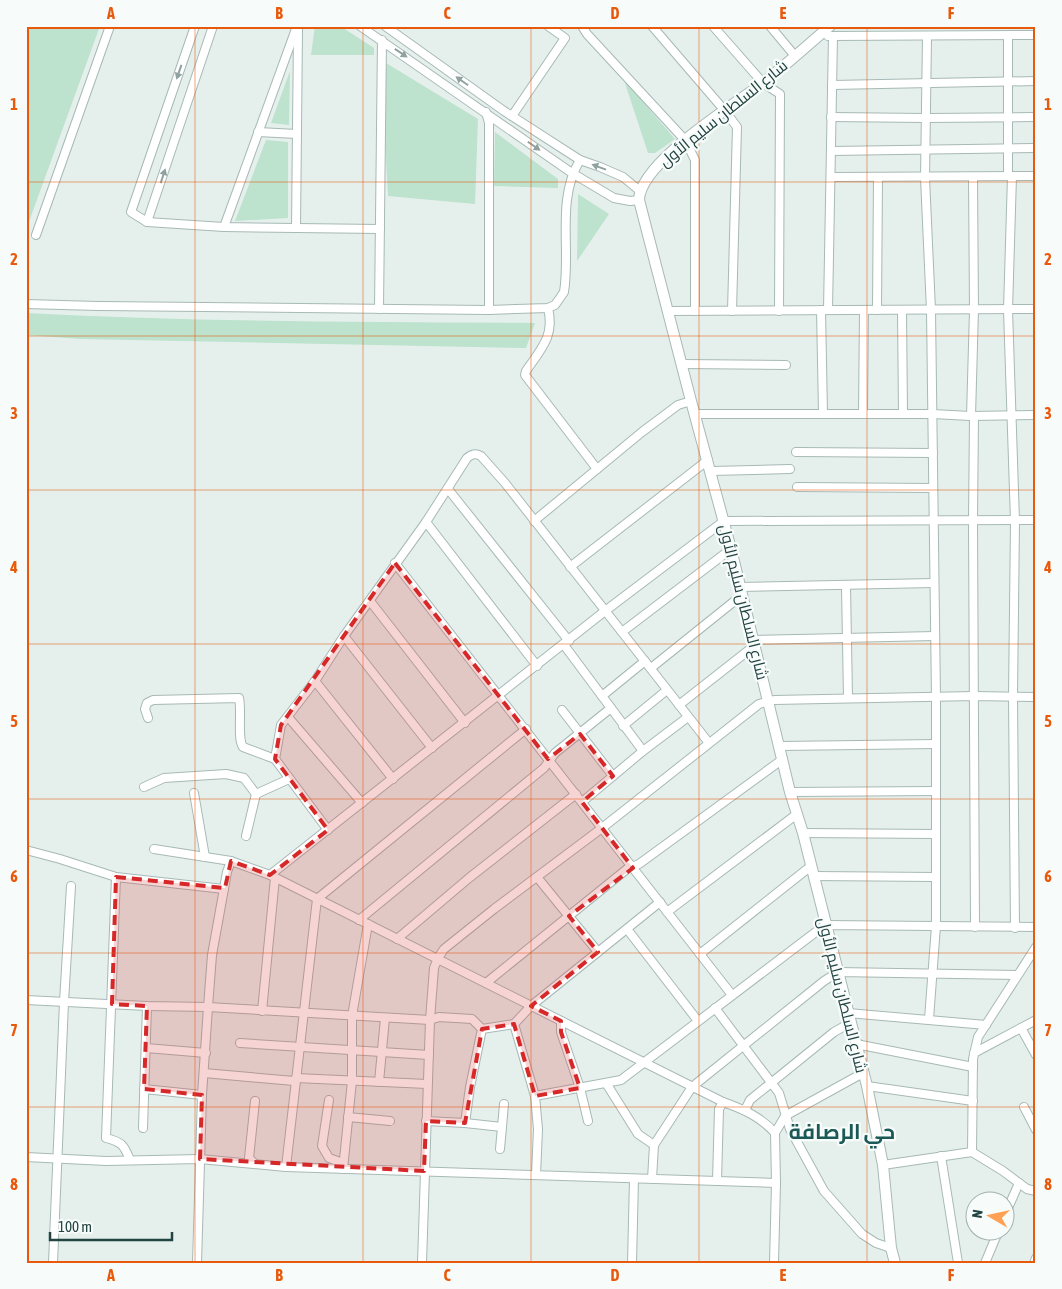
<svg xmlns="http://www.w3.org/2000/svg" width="1062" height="1289" font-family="'Asap Condensed',Cairo,sans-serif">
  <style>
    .green { fill: #bde2ce }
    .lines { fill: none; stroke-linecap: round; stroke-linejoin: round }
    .minor-casing { stroke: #a7b9b6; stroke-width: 10 }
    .tertiary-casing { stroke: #a7b9b6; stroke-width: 12 }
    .minor { stroke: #fff; stroke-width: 8 }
    .tertiary { stroke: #fff; stroke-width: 10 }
    .oneway { fill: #90a2a0 }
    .marked { fill: #d62828; fill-opacity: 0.2; stroke: #d62828; stroke-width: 4; stroke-dasharray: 10 6; stroke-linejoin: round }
    .grid { fill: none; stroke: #e8590c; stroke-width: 1; stroke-opacity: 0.55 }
    .labels { text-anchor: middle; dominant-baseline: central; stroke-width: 4.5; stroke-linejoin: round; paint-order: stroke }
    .street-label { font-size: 16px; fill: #224442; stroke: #f7fbfa }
    .district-label { font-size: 21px; font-weight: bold; fill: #1b5956; stroke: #f7fbfa }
    .neatline { fill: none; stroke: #e8590c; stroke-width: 2 }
    .grid-label { font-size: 16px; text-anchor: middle; font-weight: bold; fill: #e8590c }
  </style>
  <rect width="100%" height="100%" fill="#e5f0ed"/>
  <g class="green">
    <path d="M26,26h74l-74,204z"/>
    <path d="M315,26h25l34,22v7h-63z"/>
    <path d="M381,60l97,59 -3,85 -87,-8z"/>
    <path d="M290,71l-1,54 -18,-2z"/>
    <path d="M624,80l51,59 -20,14h-7z"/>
    <path d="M495,132l63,47v9l-64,-2z"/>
    <path d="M266,140l22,2v76l-53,3z"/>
    <path d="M578,194l31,20 -32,47z"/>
    <path d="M26,313c170,9 339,9 509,10l-9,25 -445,-9 -55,-4z"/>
  </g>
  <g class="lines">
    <defs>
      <g id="minor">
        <path d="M195,26l-64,186 16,10 77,5 156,2"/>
        <path d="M360,26l212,147 42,25 16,3 9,-1"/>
        <path d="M385,26l119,85 76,49 20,7 23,10 17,14"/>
        <path d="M582,26l5,8 98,106 10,20v151"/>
        <path d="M652,26l73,85 12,16 -5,184"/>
        <path d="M713,26l50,57 17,11 -1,217"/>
        <path d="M770,26l25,30"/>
        <path d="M828,36l208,-1"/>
        <path d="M927,36l-2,142 6,132 5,388v228l-7,93"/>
        <path d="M832,85l204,-4"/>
        <path d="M486,112l3,11v187"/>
        <path d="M512,116l53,-78 -17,-12"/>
        <path d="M831,117l95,1 110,-1"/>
        <path d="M258,132l39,2"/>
        <path d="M831,151l205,-3"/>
        <path d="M1008,176v-140"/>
        <path d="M1012,176l-4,134 7,211 -2,175 2,232"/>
        <path d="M831,177l205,-1"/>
        <path d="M147,222l66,-196"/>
        <path d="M224,227l73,-201"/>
        <path d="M296,228l2,-198"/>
        <path d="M36,235l74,-209"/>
        <path d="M26,304l72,2 391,4 59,-2 7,-3 9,-13c7,-43 -8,-93 16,-132"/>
        <path d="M548,308c7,28 -7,41 -22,63l-1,4 72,94"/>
        <path d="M379,309l3,-269"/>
        <path d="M821,310l2,104"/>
        <path d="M828,310l5,-274"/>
        <path d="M877,310l1,-133"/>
        <path d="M902,310l1,104"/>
        <path d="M668,311l368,-2"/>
        <path d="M682,364l104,1"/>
        <path d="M694,414h239l37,2 66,-1"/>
        <path d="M863,414l1,-104"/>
        <path d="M971,416l3,-106 -1,-133"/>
        <path d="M974,416l-1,105 2,406"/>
        <path d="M796,452l137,1"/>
        <path d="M711,471l79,-2"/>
        <path d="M797,487l136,1"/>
        <path d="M448,489l121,152"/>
        <path d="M534,521l108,-89 36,-27 13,-4"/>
        <path d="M426,522l111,144"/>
        <path d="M395,563l337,432"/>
        <path d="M570,567l138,-107"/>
        <path d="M846,586l2,112"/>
        <path d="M740,587l194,-4"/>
        <path d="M370,601l95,122"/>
        <path d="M622,632l109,-83"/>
        <path d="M344,636l88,112"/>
        <path d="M753,640l182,-4"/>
        <path d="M564,645l79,106"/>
        <path d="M651,668l91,-73"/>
        <path d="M315,681l78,98"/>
        <path d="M602,696l43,-35"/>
        <path d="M679,705l75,-59"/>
        <path d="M562,710l51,66"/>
        <path d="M288,717l74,86"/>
        <path d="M148,718l-3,-9 2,-6 6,-3 86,-2c3,13 -2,41 4,49l32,12"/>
        <path d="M623,726l44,-36"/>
        <path d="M780,746l156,-2"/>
        <path d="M144,787l20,-9 62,-4 18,4 12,16"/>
        <path d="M790,792l146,-1"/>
        <path d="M194,793l11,64"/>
        <path d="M582,802l61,-51 45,-34"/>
        <path d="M328,830l-53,-71 6,-34 34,-44 29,-45 82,-114 41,-64c5,-4 8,-5 14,-2l24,27 204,260"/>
        <path d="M803,833l133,1"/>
        <path d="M246,836l10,-42 33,-15"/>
        <path d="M154,849l77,12 39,14 453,227c20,7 38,15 52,31l1,50 -2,80"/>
        <path d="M26,850l34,9 56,18 -10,261c16,4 18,7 24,22"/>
        <path d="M270,875l335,-264 119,-90 312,-1"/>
        <path d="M813,876l123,1"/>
        <path d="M116,877l108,12"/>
        <path d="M537,877l61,75"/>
        <path d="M667,912l130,-98"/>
        <path d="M359,920l185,-152 11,-15 56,-45"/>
        <path d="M627,929l71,92"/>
        <path d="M397,939l72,-61 107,-84"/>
        <path d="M700,954l111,-88"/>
        <path d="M486,983l141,-114 12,-5 144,-105"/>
        <path d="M26,1000l121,6 61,1 222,13 9,-3 33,2 10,10"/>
        <path d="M715,1008l64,85 11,36 34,62 38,43 14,9 15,5"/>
        <path d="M262,1011l13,-133"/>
        <path d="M848,1013l138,12"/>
        <path d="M561,1021v11l19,56 8,33"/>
        <path d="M1021,1028l15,27"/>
        <path d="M240,1043l189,12"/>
        <path d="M856,1044l117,23"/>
        <path d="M146,1048l60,5"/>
        <path d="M974,1053l62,-33"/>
        <path d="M204,1073l90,8 2,-3 131,6"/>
        <path d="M379,1082l6,-64"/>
        <path d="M606,1083l32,51 16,11"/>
        <path d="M867,1086l106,15"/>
        <path d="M144,1089l58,6"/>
        <path d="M535,1096l86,-16 204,-155 211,2"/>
        <path d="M329,1100l-7,46 7,12 14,5"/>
        <path d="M255,1101l-6,57 6,6"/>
        <path d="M1024,1107l12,23"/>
        <path d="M745,1110l5,-10 84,-68 16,-9"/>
        <path d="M348,1117l42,4"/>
        <path d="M426,1121l39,2 5,-36 12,-58 32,-5"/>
        <path d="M465,1123l37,4 -2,22"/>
        <path d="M502,1127l2,-23"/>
        <path d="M143,1128l4,-122"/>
        <path d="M775,1133l10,-17 78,-43"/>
        <path d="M972,1152l31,19 24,18 9,2"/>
        <path d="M941,1156l17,107"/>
        <path d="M26,1157l80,4 94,-2 86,8 490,16"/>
        <path d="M883,1165l89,-13 1,-93 5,-22 58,-90"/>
        <path d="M286,1167l31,-268 209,-170"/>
        <path d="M343,1169l9,-88v-65l16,-92"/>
        <path d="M536,1175l2,-46 -3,-33 -21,-72 17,-18 129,-104"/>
        <path d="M652,1179l2,-34 38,-58 132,-106 14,-9 179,3"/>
        <path d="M717,1181l2,-72 4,-7"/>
        <path d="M1004,1217l15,-34"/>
        <path d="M53,1263l11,-261 7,-116"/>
        <path d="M197,1263l5,-168 6,-88 4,-52 15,-83 4,-11"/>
        <path d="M422,1263l8,-243 4,-52 4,-10 6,-9 50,-40 108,-81 157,-124 15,-4 200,-4 62,1"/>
        <path d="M632,1263l2,-84"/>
        <path d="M985,1263l13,-31"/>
        <path d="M1034,1263l2,-5"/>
      </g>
      <path id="tertiary" d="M830,26c-22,19 -44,39 -67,57 -30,23 -123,79 -124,117l52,201 40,148 59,243 13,41 64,253 16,79 8,83 4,15"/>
    </defs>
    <use href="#minor" class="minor-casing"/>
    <use href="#tertiary" class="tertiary-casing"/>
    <use href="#minor" class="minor"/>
    <use href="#tertiary" class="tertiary"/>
  </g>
  <defs><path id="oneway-solid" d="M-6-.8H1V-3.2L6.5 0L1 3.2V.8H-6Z" transform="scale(1.25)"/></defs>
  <g class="oneway">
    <use href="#oneway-solid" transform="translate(401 53) rotate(34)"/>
    <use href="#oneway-solid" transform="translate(179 72) rotate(109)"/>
    <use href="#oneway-solid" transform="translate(462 81) rotate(-145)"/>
    <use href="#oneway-solid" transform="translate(534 146) rotate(35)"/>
    <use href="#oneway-solid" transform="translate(599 167) rotate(-160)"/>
    <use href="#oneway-solid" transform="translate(163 176) rotate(-72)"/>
  </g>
  <path class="marked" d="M395,563l153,196 32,-25 33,42 -31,26 51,66 -64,48 29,36 -67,54 30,15v11l19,56 -45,8 -21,-72 -32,5 -17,94 -39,-2 -2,50 -224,-12 2,-64 -58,-6 3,-83 -35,-2 4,-127 109,11 6,-27 39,14 58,-45 -53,-71 6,-34z"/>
  <path class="grid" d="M195,26v1237M363,26v1237M531,26v1237M699,26v1237M867,26v1237M26,182h1010M26,336h1010M26,490h1010M26,644h1010M26,799h1010M26,953h1010M26,1107h1010"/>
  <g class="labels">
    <g class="street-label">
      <text transform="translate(723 113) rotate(-39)">شارع السلطان سليم الأول</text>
      <text transform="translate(744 602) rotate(76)">شارع السلطان سليم الأول</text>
      <text transform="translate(843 995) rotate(76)">شارع السلطان سليم الأول</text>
    </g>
    <g class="district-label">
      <text x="842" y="1131">حي الرصافة</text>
    </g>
  </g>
  <rect width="1062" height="1289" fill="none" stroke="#f7fbfa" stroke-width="55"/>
  <g transform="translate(990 1216) rotate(279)"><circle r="24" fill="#f7fbfa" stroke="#a2b2b0"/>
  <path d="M0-4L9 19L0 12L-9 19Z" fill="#ffa154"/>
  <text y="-8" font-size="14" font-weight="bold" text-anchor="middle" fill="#224442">N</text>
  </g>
  <path d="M50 1232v8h122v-8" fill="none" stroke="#224442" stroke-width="2.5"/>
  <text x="58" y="1232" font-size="15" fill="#224442" stroke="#f7fbfa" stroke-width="4" paint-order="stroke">100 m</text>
  <rect x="28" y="28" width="1006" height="1234" class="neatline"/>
  <g class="grid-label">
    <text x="111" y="19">A</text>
    <text x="279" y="19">B</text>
    <text x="447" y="19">C</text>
    <text x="615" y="19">D</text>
    <text x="783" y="19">E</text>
    <text x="951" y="19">F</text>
    <text x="14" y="110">1</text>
    <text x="1048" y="110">1</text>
    <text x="14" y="265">2</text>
    <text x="1048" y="265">2</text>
    <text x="14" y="419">3</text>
    <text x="1048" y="419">3</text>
    <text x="14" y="573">4</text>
    <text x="1048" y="573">4</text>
    <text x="14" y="727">5</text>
    <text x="1048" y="727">5</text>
    <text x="14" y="882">6</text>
    <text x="1048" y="882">6</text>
    <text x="14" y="1036">7</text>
    <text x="1048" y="1036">7</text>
    <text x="14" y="1190">8</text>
    <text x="1048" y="1190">8</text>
    <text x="111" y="1281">A</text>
    <text x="279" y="1281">B</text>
    <text x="447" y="1281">C</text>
    <text x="615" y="1281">D</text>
    <text x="783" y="1281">E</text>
    <text x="951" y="1281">F</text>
  </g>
</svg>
